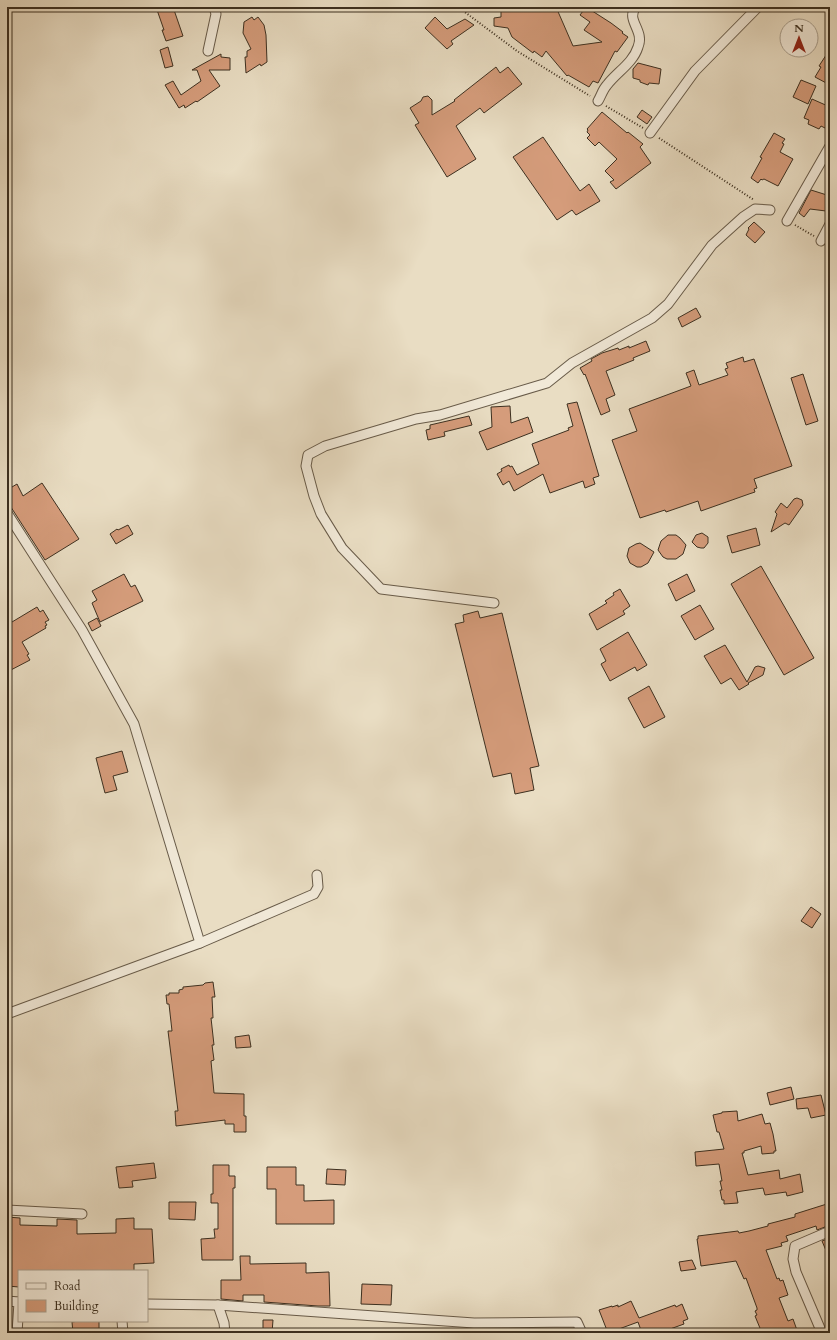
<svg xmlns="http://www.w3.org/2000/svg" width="837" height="1340" font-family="Cardo,serif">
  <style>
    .building { fill: #d59c7b; stroke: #3d3020 }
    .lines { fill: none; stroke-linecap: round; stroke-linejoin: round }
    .street-casing { stroke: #685b49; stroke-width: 11 }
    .path { stroke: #3d3020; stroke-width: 2; stroke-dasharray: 1 2; stroke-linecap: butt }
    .street { stroke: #f1e9d8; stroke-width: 9 }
  </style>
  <rect width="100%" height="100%" fill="#e9ddc3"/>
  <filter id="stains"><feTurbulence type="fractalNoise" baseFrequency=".005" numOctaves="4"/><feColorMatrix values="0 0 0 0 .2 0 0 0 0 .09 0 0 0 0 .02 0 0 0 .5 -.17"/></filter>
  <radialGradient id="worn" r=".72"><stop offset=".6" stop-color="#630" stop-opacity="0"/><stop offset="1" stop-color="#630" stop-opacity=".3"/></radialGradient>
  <g class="building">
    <path d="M156,7h17l10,29 -17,5 -4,-11h2z"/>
    <path d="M501,7h44l1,4 10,-4 17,39 29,-4 -18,-12 6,-8 -10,-7 6,-8 25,16 12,9 -1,1 6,4 -11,15 -2,-1 -17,32 -5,-2 -4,6 -21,-12 -1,1 -21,-25 -4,6 -8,-6 -1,2 -21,-16 -4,-9 -14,-2v-8l7,-1z"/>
    <path d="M252,17l2,3 4,-3 6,8 2,10 1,27 -6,4 -1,-2 -14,9 -1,-16h2v-6l4,-2 -8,-16 1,-11z"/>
    <path d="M435,17l12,12 18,-10 9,6 -23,16 2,3 -6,5 -22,-21z"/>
    <path d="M168,47l5,19 -8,2 -5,-18z"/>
    <path d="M830,49v36l-15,-8 6,-10 -2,-1z"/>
    <path d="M221,54v3l9,1v12h-21l11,16 -23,16 -1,-1 -11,7 -1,-3 -5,3 -14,-23 8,-4 8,14 20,-14 -4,-11h-5z"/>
    <path d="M638,63l23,6 -2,15 -10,-1 -1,2 -8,-3v-2l-7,-2v-9z"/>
    <path d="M496,67l4,6 8,-6 14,17 -38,29 -4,-5 -24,18 20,33 -29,18 -32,-52 4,-2 -9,-15 11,-7 2,-4 5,-1 4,4v15l23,-14 -1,-1z"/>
    <path d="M801,80l15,6 -8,18 -15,-7z"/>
    <path d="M812,99l18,8v11l-5,10 -4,-2 -2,3 -11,-5 1,-4 -5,-2z"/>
    <path d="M642,110l10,7 -5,7 -10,-7z"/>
    <path d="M602,112l25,21 1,-1 15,12 -3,3 11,16 -35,26 -6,-7 4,-2 -9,-9 12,-12 -18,-17 -4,4 -8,-8 3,-3 -3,-3 1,-2 -1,-1z"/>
    <path d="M774,133l11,6 -3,4 2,1 -4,8 13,7 -15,27 -14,-7 -2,1 -1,-1 -3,4 -7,-5 11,-20 -2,-1z"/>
    <path d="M543,137l37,54 9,-7 11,17 -24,14 -4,-5 -15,10 -44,-63z"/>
    <path d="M811,190l19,6v3l-4,12 -16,-2 -6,8 -5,-4z"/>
    <path d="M754,222l11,10 -10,11 -9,-8 3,-6 -1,-1z"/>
    <path d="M696,308l5,9 -19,10 -4,-9z"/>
    <path d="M646,341l4,10 -17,7 1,2 -28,11 9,24 -9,4 4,12 -9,4 -16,-41 -1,1 -4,-7 12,-7 -1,-2 11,-6 16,-5 1,2 10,-4v2z"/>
    <path d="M743,357l1,5 10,-3 38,107 -38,13 3,9 -3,1 1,3 -6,2 -48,17 -3,-10 -32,11 -1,-2 -25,8 -28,-78 25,-9 -8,-22 62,-23 -5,-13 8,-3 5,15 29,-10 -3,-6 3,-1 -2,-5z"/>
    <path d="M803,374l15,47 -12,4 -15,-47z"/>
    <path d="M577,402l22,74 -6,2 2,6 -10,4 -2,-7 -33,12 -7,-19 -29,17 -5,-10 -6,4 -6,-11 5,-3 -1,-2 8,-4 1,2 2,-1 5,9 22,-11 -7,-20 37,-14 -1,-2 5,-2 -6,-22z"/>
    <path d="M510,406l1,17 17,-6 5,15 -46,18 -8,-18 13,-5 -1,-20z"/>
    <path d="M469,416l3,9 -28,7 1,4 -17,4 -2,-10 4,-1v-4z"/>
    <path d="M42,483l37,56 -34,21 -38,-59v-11l10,-6 6,12z"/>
    <path d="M797,498l5,2 1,5 -14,20 -4,-2 -14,9 6,-18 -2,-2 6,-9 6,5 7,-9z"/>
    <path d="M128,525l5,9 -17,10 -6,-10 7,-5 1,1z"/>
    <path d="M756,528l4,17 -28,8 -5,-17z"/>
    <path d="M702,533l6,4v6l-4,5h-3l-4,-1 -5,-5 4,-7z"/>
    <path d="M668,535h8l4,3 6,7 -3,9 -7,5h-9l-4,-2 -5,-7 3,-9z"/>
    <path d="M640,543l14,9 -6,11 -7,4h-4l-7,-4 -3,-7 2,-8 7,-4z"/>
    <path d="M761,566l53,92 -30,17 -53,-91z"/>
    <path d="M124,574l7,13 4,-2 8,16 -43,21 -8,-19 5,-3 -5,-9z"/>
    <path d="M687,574l8,17 -19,10 -8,-17z"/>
    <path d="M620,589l10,17 -7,5 2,3 -28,16 -8,-16 18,-11 -2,-2 9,-6 -1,-2z"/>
    <path d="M700,605l14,24 -19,11 -14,-24z"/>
    <path d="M37,607l3,5 3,-2 6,10 -4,2 2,3 -2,1 1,2 -24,14 7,12 -2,1 3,5 -23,12v-47z"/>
    <path d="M478,611l2,7 22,-5 37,153 -9,2 4,22 -19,4 -4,-21 -18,4 -38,-153 9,-2 -1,-7z"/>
    <path d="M97,618l4,8 -9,5 -4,-8z"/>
    <path d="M628,632l19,33 -10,6 -2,-4 -25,14 -9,-17 5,-3 -6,-12z"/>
    <path d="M725,645l22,37 8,-15 3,-1 7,2 -2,7 -15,8 1,1 -10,6 -8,-12 -10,6 -17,-28z"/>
    <path d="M649,686l16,31 -21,11 -16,-30z"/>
    <path d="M122,751l6,21 -15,4 4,14 -12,3 -9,-35z"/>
    <path d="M811,907l10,7 -9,14 -11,-7z"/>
    <path d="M213,982l2,15h-3l1,21h-2l3,27h-2l2,15 -3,1 3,32 30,1v22h2v16h-12v-8h-9v-4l-49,6 -1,-15h3l-10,-80h4l-3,-27h-2l-1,-9h3v-2h10v-3l4,-1v-2l20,-2 2,-2z"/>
    <path d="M249,1035l2,12 -15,1 -1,-11z"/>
    <path d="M791,1087l3,12 -24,6 -3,-12z"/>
    <path d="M821,1095l5,20 -15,3 -3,-10 -11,1 -1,-10z"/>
    <path d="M737,1111l1,10 24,-7 3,10 5,-1 3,11 3,17h-2v2l-12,1 -1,-8 -17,5v2h-2l6,22 31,-5 1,9 20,-5 3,18 -16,4 -1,-4 -21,3 -2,-7 -21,3 -6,1 2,11 -14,1v-4h-2l-2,-10h2l-2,-9h2l-3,-17 -23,2 -1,-14 29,-3 -5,-17h-2l-4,-17 9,-2v-1z"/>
    <path d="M154,1163l2,15 -24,3 1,6 -14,1 -3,-21z"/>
    <path d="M213,1165h16v11h6v12h-2v72h-31l-1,-21 14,-1 -1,-9h4v-26h-7v-9h2z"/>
    <path d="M267,1167h29v18h8v16l30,-1v24h-58v-35h-9z"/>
    <path d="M327,1169l19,1 -1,15 -19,-1z"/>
    <path d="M169,1202h27l-1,18 -26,-1z"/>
    <path d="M830,1203v22l-13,5 -1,-4 -30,10 2,5 -7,2 1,3 -16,4 11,29 2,-1 1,3 3,-1 5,15 -9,3 9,23 5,-2 5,14h-36l-7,-17 2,-1 -2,-4 2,-1v-2l-11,-30 -2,1 -8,-18 -35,5 -4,-27h1v-3l40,-5 1,2 10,-2 19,-5v-2l27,-7v-3z"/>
    <path d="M7,1217l13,1v7l37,1v-7l20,1v14l39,-1v-14l18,-1v11h18l2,34 -20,1v7h-115v16l-12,-1z"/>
    <path d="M830,1238v22l-8,-19z"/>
    <path d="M240,1256h10v8l56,-1v10l23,-1 1,34h-12l-54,-4v-7h-21v6l-22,-2v-19h20z"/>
    <path d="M692,1260l4,9 -15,2 -2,-9z"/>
    <path d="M362,1284l30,1 -1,20 -30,-1z"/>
    <path d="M631,1301l8,17 36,-13 1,2 6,-3 6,15 -5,2 1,3 -25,9h-17l-4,-11 -30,11 -9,-23 13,-4v1l6,-2v2z"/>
    <path d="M263,1320h10l-1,13h-9z"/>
    <path d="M79,1321h20v12h-26l-1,-11z"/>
  </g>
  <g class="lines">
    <defs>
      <g id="street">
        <path d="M208,51l8,-37 -2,-7"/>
        <path d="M598,101c3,-5 5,-12 9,-16 10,-13 26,-22 31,-38 7,-17 -13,-27 -2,-40"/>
        <path d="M650,133l45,-62 63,-64"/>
        <path d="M787,221l43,-75"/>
        <path d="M821,241l9,-17"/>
        <path d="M7,513l75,117 52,94 66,219"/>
        <path d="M494,603l-113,-14 -39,-41 -21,-34 -7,-18 -8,-30 2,-11 17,-9 91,-27 24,-4 107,-32 25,-20 80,-45 16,-14 44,-59 31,-28 12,-8 15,1"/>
        <path d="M7,1014l193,-71 114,-49 4,-7 -1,-12"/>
        <path d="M7,1210l75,4"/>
        <path d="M7,1301l12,1"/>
        <path d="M147,1304l71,1 256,18 103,-1 5,11"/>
        <path d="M218,1305l6,18 1,10"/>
        <path d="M122,1321l1,12"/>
        <path d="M17,1333l2,-31"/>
        <path d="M822,1333l-26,-61 -3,-13 2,-13 35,-15"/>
      </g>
    </defs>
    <use href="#street" class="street-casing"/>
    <g class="path">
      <path d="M458,7l59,44 73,45"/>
      <path d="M606,106l37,22"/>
      <path d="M659,138l95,62"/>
      <path d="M795,225l19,11"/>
    </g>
    <use href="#street" class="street"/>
  </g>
  <rect width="837" height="1340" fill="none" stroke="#e9ddc3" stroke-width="24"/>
  <rect x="8" y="8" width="821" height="1324" fill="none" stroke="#3d3020" stroke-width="2"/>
  <rect x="12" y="12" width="813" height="1316" fill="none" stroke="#3d3020"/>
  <rect x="18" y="1270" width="130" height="52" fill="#f1e9d8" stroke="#a99f8e"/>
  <rect x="26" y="1283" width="20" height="6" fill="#f1e9d8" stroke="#a99f8e"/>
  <text x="54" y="1290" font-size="12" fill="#3d3020">Road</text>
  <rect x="26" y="1300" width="20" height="12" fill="#d59c7b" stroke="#a99f8e"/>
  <text x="54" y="1310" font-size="12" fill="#3d3020">Building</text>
  <g transform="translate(799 38)"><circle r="19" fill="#f1e9d8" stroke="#a99f8e"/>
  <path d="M0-3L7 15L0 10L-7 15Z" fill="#8f2418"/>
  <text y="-6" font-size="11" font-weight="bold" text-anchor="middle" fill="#3d3020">N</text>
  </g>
  <rect width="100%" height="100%" filter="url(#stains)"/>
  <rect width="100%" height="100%" fill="url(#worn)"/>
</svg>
